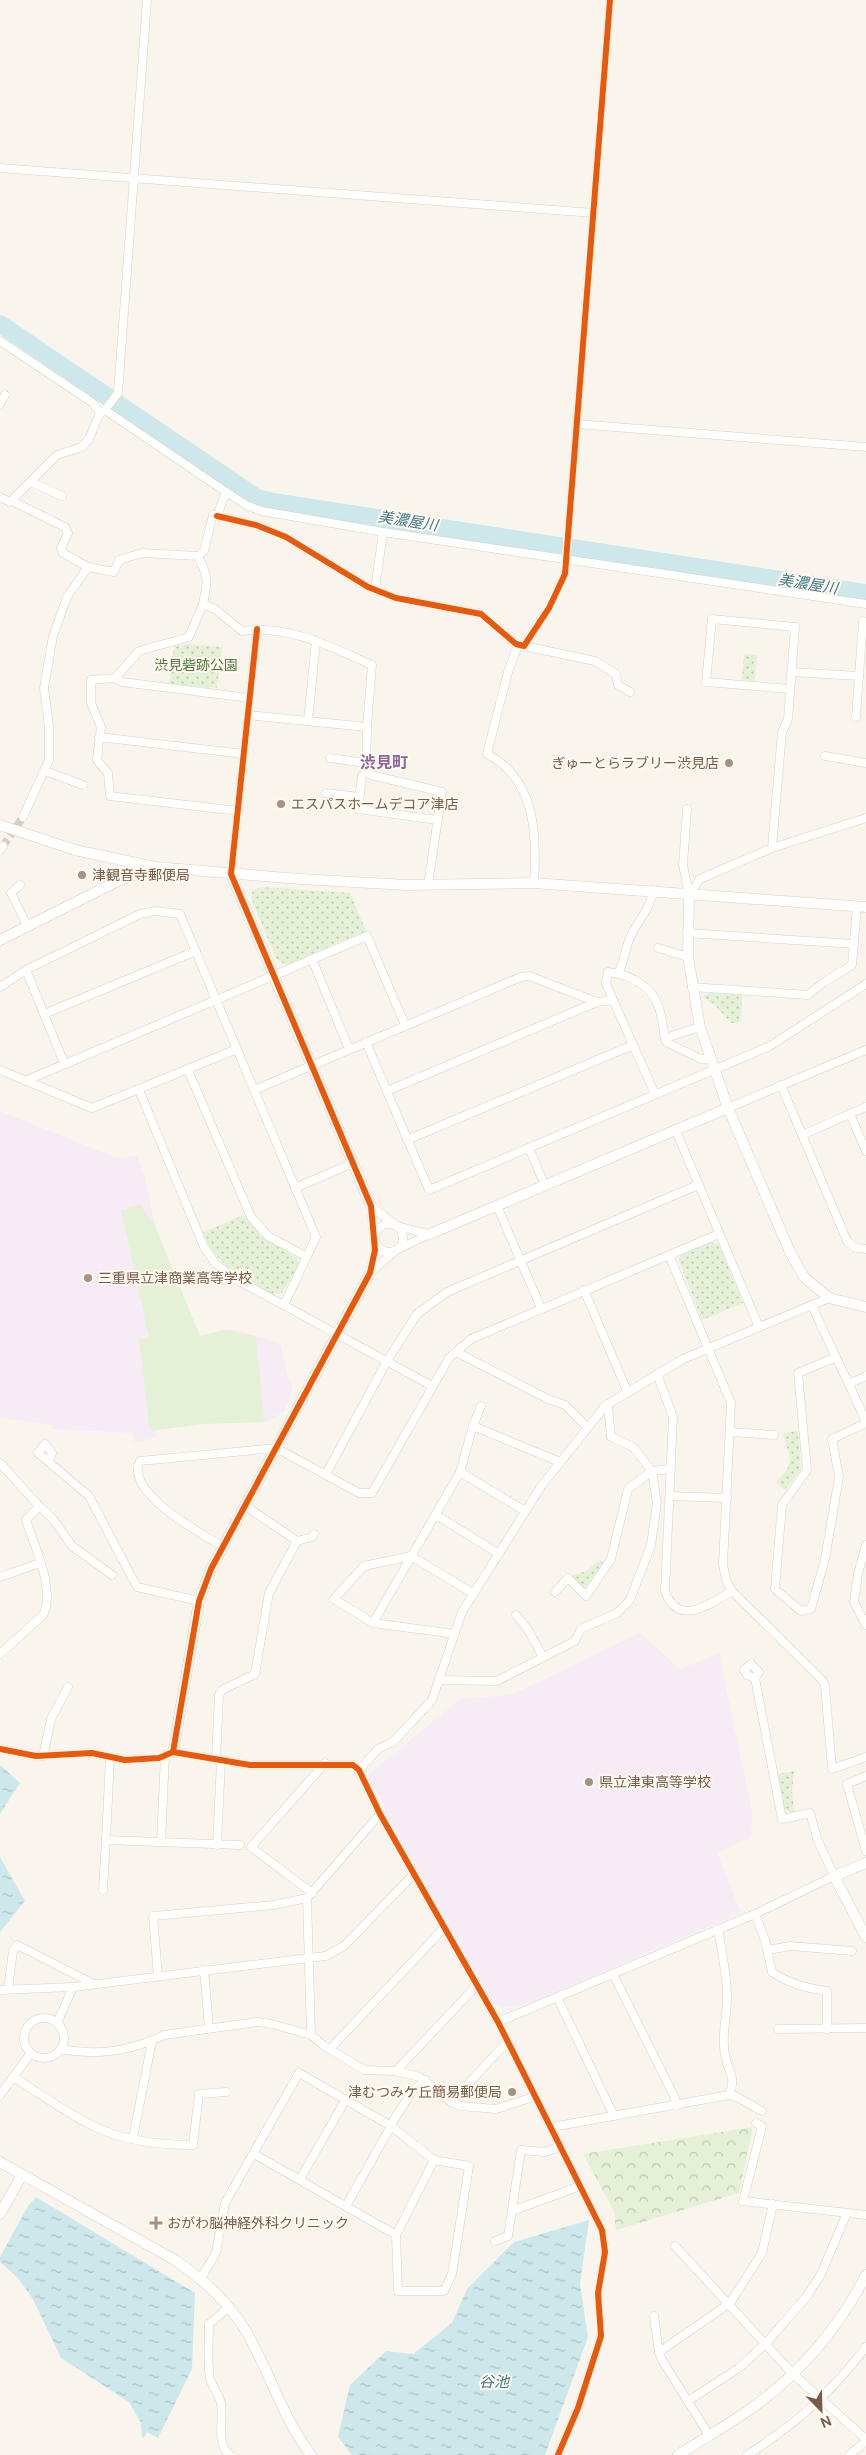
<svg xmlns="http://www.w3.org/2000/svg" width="866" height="2455" font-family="'DM Sans','Noto Sans JP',sans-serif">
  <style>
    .education { fill: #f6ecf5 }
    .green { fill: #e5f1d6 }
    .forest { fill: url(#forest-crowns) }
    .park { fill: url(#park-dots) }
    .water { fill: url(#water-ripples) }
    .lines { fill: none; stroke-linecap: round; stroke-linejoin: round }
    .river { stroke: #cde8eb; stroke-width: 18 }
    .minor-tunnel { stroke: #d9cec4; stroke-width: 8; stroke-dasharray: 8 4; stroke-linecap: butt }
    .minor-casing { stroke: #d8d0ca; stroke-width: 9 }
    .tertiary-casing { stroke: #d8d0ca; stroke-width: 11 }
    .minor { stroke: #fefefc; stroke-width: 8 }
    .tertiary { stroke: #fefefc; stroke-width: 10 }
    .cycleway-casing { stroke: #fff9f0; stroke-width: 9 }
    .cycleway { stroke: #e8590c; stroke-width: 6 }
    .poi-dot { fill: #a69182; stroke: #fff9f0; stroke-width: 2 }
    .labels { text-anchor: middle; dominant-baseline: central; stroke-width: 4; stroke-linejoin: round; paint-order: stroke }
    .park-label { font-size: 14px; fill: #4f7b3d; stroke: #fff9f0 }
    .poi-label { font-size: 14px; fill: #7a5b49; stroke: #fff9f0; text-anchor: start }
    .water-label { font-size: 15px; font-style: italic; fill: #3e7b87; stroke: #fff9f0 }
    .quarter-label { font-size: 16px; font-weight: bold; fill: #8b659e; stroke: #fff9f0 }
  </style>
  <defs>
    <pattern id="forest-crowns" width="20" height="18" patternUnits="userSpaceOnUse" patternTransform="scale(1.25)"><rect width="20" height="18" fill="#e5f1d6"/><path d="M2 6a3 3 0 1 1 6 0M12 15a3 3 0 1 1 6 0" fill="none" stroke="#bfc6b0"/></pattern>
    <pattern id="park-dots" width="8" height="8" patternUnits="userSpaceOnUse" patternTransform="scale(1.25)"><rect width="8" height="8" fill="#e5f1d6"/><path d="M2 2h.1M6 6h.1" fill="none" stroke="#bfc6b0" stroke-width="1.8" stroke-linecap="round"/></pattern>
    <pattern id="water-ripples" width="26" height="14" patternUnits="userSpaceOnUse" patternTransform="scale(1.25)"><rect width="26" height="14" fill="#cde8eb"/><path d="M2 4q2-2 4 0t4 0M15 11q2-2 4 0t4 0" fill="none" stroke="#abbfc0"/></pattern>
  </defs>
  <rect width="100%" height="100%" fill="#f9f5ed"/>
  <g class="education">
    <path d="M0,1111l114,46 23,-1 8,21 10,48 45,111 24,-6h12l44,13 8,36 4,4 -1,14 -8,15 -16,10 -65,2 -45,6 -1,8 -22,4 -2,-9 -80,-4 2,-4 -54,-7z"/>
    <path d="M640,1633l40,36 39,-16 33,158 -1,27 -34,14 24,61 -208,89 -29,6 -11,-5 -108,-192 -1,-7 -16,-29 92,-76 51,-4z"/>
  </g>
  <path class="green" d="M141,1204l4,9 8,9 47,114 24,-6 32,6 8,86 -62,2 -52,7 -11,-92 10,-1 -28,-128z"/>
  <path class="forest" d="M753,2127l-14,66 -123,37 -2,-19 -31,-57z"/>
  <g class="park">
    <path d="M185,644l37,3 -5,41 -48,-4 5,-38z"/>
    <path d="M744,654l13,1 -2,26 -13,-1z"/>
    <path d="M262,887l88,6 16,38 -80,34 -10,-6 -25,-61 2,-8z"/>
    <path d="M709,993l33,2 -1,25 -3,3h-7l-16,-18 -13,-8z"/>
    <path d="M244,1215l17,21 37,23 1,6 -17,28c-9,3 -17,-3 -25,-8 -24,-13 -44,-25 -54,-53z"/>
    <path d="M710,1242l9,3 24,58 -41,17 -24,-61 3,-5z"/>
    <path d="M798,1431l3,39 -16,20 -9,-8c21,-19 13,-24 7,-49z"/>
    <path d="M600,1560l3,3 -18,25 -14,-12 15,-5z"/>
    <path d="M794,1771l-2,20 2,21 -3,1 -7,-4 -6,-35z"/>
  </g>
  <g class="water">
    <path d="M0,1765l20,18 -20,31z"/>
    <path d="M0,1857l25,44 -25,31z"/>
    <path d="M36,2197l159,96 -3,76 -34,69 -11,-6 -3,6 -2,-1 -1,-14 -12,-21 -68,-44 -28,-59 -15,-21 -18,-16v-5l28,-51z"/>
    <path d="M589,2220l-9,64 8,53 -43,118h-193l-14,-18 12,-52 36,-34 27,3 39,-31 15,-34 47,-47z"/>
  </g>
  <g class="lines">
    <path class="river" d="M0,324l257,174 16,4 593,91"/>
    <path class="minor-tunnel" d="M3,846l20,-29"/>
    <defs>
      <g id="minor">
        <path d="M0,168l594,45"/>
        <path d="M0,341l93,62 7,10 5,-3 121,82 22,14 14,5 121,21 483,72"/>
        <path d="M0,404l5,-9"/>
        <path d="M105,410l13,-17 29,-393"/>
        <path d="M577,424l289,23"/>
        <path d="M31,482l31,14"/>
        <path d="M0,497l10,5 47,-47 25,-8 7,-8 11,-26"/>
        <path d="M12,501l53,26 3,6 -7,15 2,5 25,14"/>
        <path d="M217,516l39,9 30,12 82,50 28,11 85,16 35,30 8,2 25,-38 16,-34 45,-574"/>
        <path d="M375,590l8,-58"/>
        <path d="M203,604c5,-25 6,-24 -5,-48l6,-5 9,-36 4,1 9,-24"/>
        <path d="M518,645l-10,27 -21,82c49,25 50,81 47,129"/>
        <path d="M524,646l71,15 21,13 2,11 12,7"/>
        <path d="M791,672l68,4"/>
        <path d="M115,678l24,-27 50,-14 14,-33 12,5 27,22c45,-7 89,16 130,34l-5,62 -1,45 5,3 71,17 -14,92"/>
        <path d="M248,715l119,12"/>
        <path d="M856,717l7,-96"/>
        <path d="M308,721l8,-80"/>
        <path d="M99,737l145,17"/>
        <path d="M825,756l41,7"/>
        <path d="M330,758l36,5"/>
        <path d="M45,771l38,14"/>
        <path d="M366,772l-4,4 -4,33 79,11"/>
        <path d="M326,793l33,4"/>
        <path d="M687,809l-4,56 6,30"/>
        <path d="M238,811l-128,-15 -2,-23 -11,-13 4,-33 -10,-24v-23l24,-2 7,4 127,16"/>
        <path d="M23,817l26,-57v-33l-5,-39 9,-52 14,-39 21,-30 26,5 5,-12 23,-7 56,3"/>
        <path d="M772,848l10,-116 6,-13 7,-92 -83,-8 -6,63 84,7"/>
        <path d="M0,850l3,-4"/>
        <path d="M231,874l26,-245"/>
        <path d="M20,885l-9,8 17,34"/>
        <path d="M689,895l11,-16 72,-31 94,-30"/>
        <path d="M687,933l167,11"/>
        <path d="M658,948l30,9"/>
        <path d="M312,959l37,90"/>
        <path d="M26,970l38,93"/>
        <path d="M618,973c6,-10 6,-19 10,-30 6,-20 23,-32 25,-53"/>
        <path d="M0,987l26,-17 114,-56 15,-3 25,3 136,323 -32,68"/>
        <path d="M692,987l116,8 15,-12 29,-18 5,-59"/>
        <path d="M613,1000l-7,-17 2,-11c22,3 44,13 51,36 4,11 4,23 7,34l35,17h11"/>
        <path d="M44,1014l152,-63"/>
        <path d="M665,1038l35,-11"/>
        <path d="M366,1042l63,148 341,-144 96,-62"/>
        <path d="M0,1070l92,38 145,-59"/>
        <path d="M188,1070l63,147 17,19 39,21"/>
        <path d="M25,1081l342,-145 38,89"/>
        <path d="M781,1085l66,156 9,7 10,1"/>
        <path d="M139,1090l65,157 11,16 17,14 200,109"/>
        <path d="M254,1090l267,-113 8,-1 68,26"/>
        <path d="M387,1091l210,-89 16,-2 42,94"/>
        <path d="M728,1108l138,-58"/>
        <path d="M850,1114l16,37"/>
        <path d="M676,1131l83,196"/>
        <path d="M802,1135l64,-28"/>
        <path d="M407,1140l226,-95"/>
        <path d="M529,1148l16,38"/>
        <path d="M295,1188l58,-25"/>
        <path d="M497,1206l44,102"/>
        <path d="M372,1207l25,19 31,8"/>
        <circle cx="389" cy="1238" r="14"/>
        <path d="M669,1255l62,148 -8,161 3,16 6,11 91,90 2,5 7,83 34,-12"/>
        <path d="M370,1272l5,-22 -4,-44"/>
        <path d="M370,1273l26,-23 34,-16"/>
        <path d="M584,1290l44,103"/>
        <path d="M812,1305c17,40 37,77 54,117"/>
        <path d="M456,1352l92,47 17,6 22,22"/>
        <path d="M834,1358l-36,15 9,97 -25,35 -7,84 26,22 10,-2 14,-50 14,-82 -7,-38 34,-16"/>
        <path d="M657,1374l16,43 -8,174c13,37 45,13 67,0"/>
        <path d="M849,1384l17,-8"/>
        <path d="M473,1426l8,-20"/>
        <path d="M731,1432l43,3"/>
        <path d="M49,1462l3,-9 -7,-9 -7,9 51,43 48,91 62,14"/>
        <path d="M0,1463l39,43 -13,14c8,25 30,71 17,95l-43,39"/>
        <path d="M460,1472l65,39"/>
        <path d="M326,1474l61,-113 30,-47 30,-22 251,-107"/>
        <path d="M670,1496l57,2"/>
        <path d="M39,1506l14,13 19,27 40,29"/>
        <path d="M436,1515l63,39"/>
        <path d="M297,1541l15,-4 2,-3"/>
        <path d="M866,1545l-8,29 -4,28 12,23"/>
        <path d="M222,1546c-22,-13 -98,-54 -82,-85l136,-13 83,45h13l77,-135 22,-19 248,-105"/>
        <path d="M0,1577l40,-14"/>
        <path d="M555,1592l13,-14 18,18 25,-37 17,-70 24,-18 19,-2"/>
        <path d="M516,1615l12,15 15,27"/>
        <path d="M373,1623l87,-151 13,-46 87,36"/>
        <path d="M455,1634l-82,-11 -39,-24 30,-33 47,-10 63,38"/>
        <path d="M440,1680l57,1 78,-40 6,-12 36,-16 13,-13 21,-55 6,-42 -5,-32 -19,-24 -22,-10 -3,-33"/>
        <path d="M0,1749l36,7 56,-3 33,7 34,-2 14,-6 77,13h103l6,5 21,44 118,208 104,208 3,22 -7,41 3,43 -23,72 -20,47"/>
        <path d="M43,1756l8,-37 17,-32"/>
        <path d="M110,1757l-4,83 134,5"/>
        <path d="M216,1760l3,-65 3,-5 33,-16 14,-81 28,-52 -53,-36"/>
        <path d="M359,1770l19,-21 15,-7 39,-42 30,-88 80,-127 63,-79 78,-47 146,-61"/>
        <path d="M866,1776l-19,8 19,67"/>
        <path d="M161,1842l4,-86"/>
        <path d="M217,1845l4,-84"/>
        <path d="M103,1890l3,-50"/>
        <path d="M312,1893l-61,-46 74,-84"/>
        <path d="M307,1898l4,137"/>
        <path d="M755,1914l10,26 7,32c18,12 34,16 55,19v38"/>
        <path d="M718,1929c4,23 9,46 9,69 0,19 -6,38 -2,57 3,18 12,21 4,40"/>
        <path d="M768,1950l22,-4 62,5"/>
        <path d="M204,1970l5,58"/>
        <path d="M613,1974l62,124 1,8"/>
        <path d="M158,1976l-5,-60 121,-11 33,-7 73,-84"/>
        <path d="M8,1989l5,-38 4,-6 77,39"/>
        <path d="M0,1990l73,-3 253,-31 18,-10 71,-73"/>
        <path d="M557,1997l57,119"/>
        <circle cx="44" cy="2038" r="20"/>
        <path d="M498,2022l257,-108 79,-38 -16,-35 -8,-28 -28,6 -27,-141 -8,-3 -3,-5 7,-6 8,8 -4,6"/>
        <path d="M57,2023l16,-36"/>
        <path d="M778,2029l88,-1"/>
        <path d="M60,2049c36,7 72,2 104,-14l93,-13 15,2 39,11 12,10 41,25 32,1 24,6 31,25 9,4 36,3 40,-13"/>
        <path d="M330,2049l115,-122"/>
        <path d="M396,2071l81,-86"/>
        <path d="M13,2077c27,16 54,37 82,50 30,14 66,18 98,18l6,-51 27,-2"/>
        <path d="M0,2095l31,-42"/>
        <path d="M451,2102l57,-61"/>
        <path d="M756,2123l6,3 -19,75 123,14"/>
        <path d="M390,2126l21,-33 14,-13"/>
        <path d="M552,2127l177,-32 6,1 27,15"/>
        <path d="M133,2138l19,-97"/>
        <path d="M300,2179l46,-80"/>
        <path d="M346,2206l45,-80"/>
        <path d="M512,2211l68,-25"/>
        <path d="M396,2235l38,-75"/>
        <path d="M495,2241l13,-5 13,-86 24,2 16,-5"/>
        <path d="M675,2246l118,128 73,65"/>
        <path d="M201,2278l15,-25 9,-50 74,-130 92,53 43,34 35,6 -17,108 -8,17h-46l-2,-56 -142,-81"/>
        <path d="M228,2308l-19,16c0,17 -2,37 1,54 2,9 9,16 11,25 3,15 -6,41 9,52"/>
        <path d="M654,2316l5,36"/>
        <path d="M688,2401l51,-33 27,-25 41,-47 14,-22 26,-61"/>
        <path d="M709,2435l-47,-75 -3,-8 71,-49 32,-50 11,-49"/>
        <path d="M747,2455c47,-29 86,-64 119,-108"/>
        <path d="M849,2455l17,-14"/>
      </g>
      <g id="tertiary">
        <path d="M0,825l75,25 80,17 145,12 107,6 127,-2 332,24"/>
        <path d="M231,874l140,332"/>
        <path d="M689,895l-1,62 12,70 28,81 62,144 14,25 25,21 37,9"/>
        <path d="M0,940l120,-60 35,-13"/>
        <path d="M430,1234l298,-126"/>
        <path d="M173,1752l26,-151 12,-32 159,-296"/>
        <path d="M866,1863l-32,13 32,61"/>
        <path d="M0,2162l175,98c28,19 55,43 72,73 23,40 36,85 64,122"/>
        <path d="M0,2214l22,-39"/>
        <path d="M678,2455c23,-15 48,-29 71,-45 49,-34 90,-82 117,-135"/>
      </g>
    </defs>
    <use href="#minor" class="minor-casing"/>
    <use href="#tertiary" class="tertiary-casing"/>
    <use href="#minor" class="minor"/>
    <use href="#tertiary" class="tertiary"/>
    <defs>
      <g id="cycleway">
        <path d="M217,516l39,9 30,12 82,50 28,11 85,16 35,30 8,2 25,-38 16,-34 45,-574"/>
        <path d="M0,1749l36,7 56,-3 33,7 34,-2 14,-6 77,13h103l6,5 21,44 118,208 104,208 3,22 -7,41 3,43 -23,72 -20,47"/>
        <path d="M173,1752l26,-151 12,-32 159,-296 5,-23 -4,-44 -140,-332 26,-245"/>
      </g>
    </defs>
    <use href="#cycleway" class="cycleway-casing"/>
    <use href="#cycleway" class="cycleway"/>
  </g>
  <g class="poi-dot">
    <circle cx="729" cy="763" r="5"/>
    <circle cx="281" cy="804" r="5"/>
    <circle cx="82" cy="875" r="5"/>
    <circle cx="88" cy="1278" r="5"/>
    <circle cx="589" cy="1782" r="5"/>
    <circle cx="512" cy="2092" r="5"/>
    <path d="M153.5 2215.5h5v5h5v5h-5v5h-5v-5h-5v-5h5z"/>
  </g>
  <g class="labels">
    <g class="park-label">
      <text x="196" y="665">渋見砦跡公園</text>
    </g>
    <g class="poi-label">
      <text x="719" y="763" text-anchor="end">ぎゅーとらラブリー渋見店</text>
      <text x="291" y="804">エスパスホームデコア津店</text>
      <text x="92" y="875">津観音寺郵便局</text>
      <text x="98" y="1278">三重県立津商業高等学校</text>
      <text x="599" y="1782">県立津東高等学校</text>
      <text x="502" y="2092" text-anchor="end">津むつみケ丘簡易郵便局</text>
      <text x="167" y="2223">おがわ脳神経外科クリニック</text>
    </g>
    <g class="water-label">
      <text transform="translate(408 521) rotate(9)">美濃屋川</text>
      <text transform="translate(808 584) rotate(9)">美濃屋川</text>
      <text x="494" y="2382">谷池</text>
    </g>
    <g class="quarter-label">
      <text x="384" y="762">渋見町</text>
    </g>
  </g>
  <g transform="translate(821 2410) rotate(157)" stroke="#fff9f0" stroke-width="4" paint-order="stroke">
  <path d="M0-4L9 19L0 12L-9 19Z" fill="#7a5b49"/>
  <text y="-8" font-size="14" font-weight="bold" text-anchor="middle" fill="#7a5b49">N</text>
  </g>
</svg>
